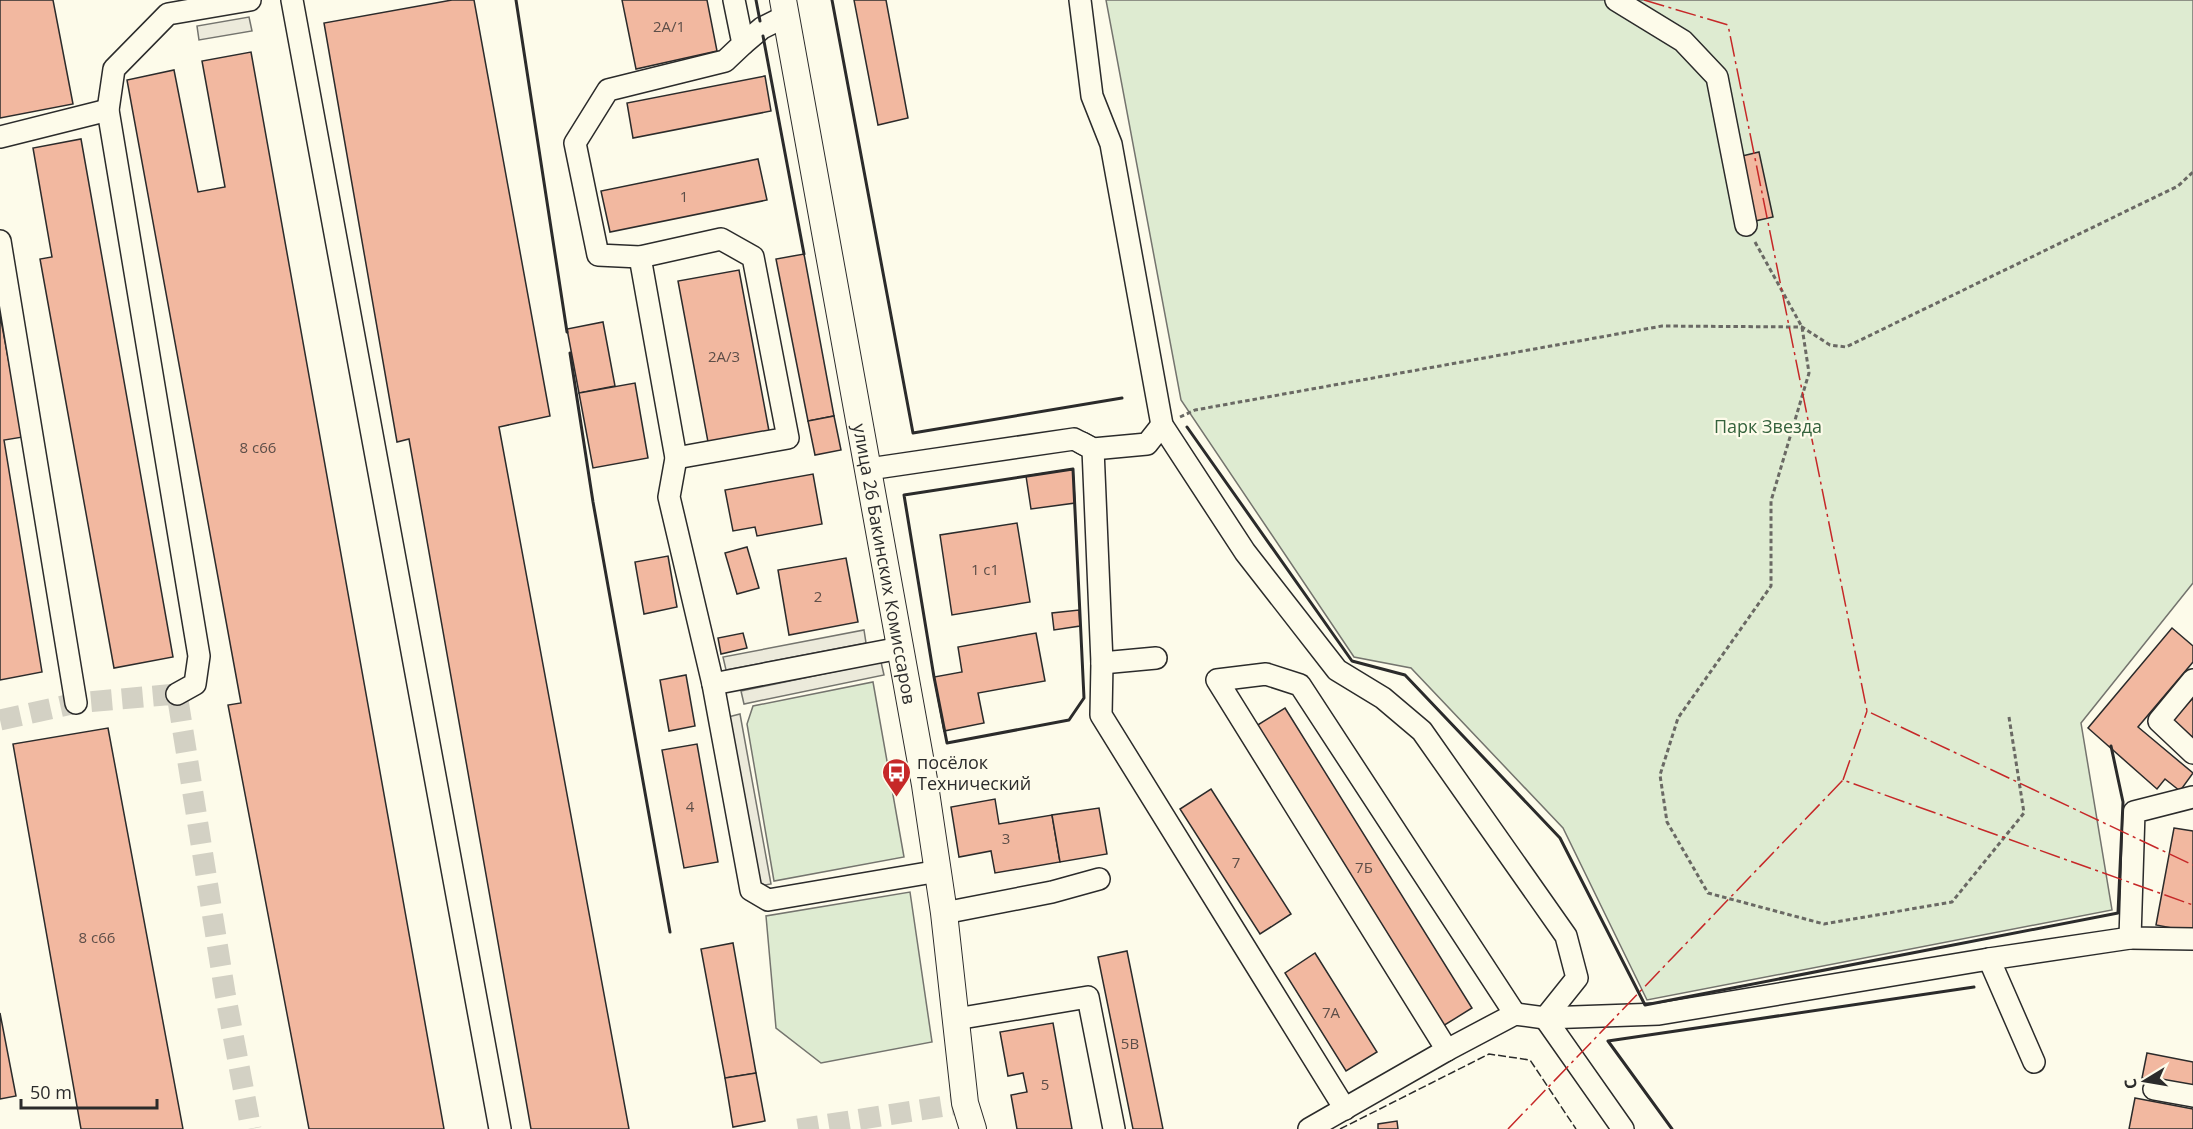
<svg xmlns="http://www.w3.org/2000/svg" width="2193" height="1129" font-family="'Open Sans',sans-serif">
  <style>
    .green { fill: #deebd1; stroke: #74746e; stroke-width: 1.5 }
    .parking { fill: #eceadb; stroke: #74746e; stroke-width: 1.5 }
    .building { fill: #f2b8a0; stroke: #2b2b2b; stroke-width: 1.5 }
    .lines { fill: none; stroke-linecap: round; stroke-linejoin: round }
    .minor-tunnel { stroke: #d3d1c4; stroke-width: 21; stroke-dasharray: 21 10; stroke-linecap: butt }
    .minor-casing { stroke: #2b2b2b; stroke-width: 24 }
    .major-casing { stroke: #2b2b2b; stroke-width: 28 }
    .path { stroke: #6a6964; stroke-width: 3; stroke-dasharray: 4.5 3; stroke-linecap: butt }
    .minor { stroke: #fdfbea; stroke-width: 21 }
    .major { stroke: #fdfbea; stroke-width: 26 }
    .fence { stroke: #2b2b2b; stroke-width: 1.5; stroke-dasharray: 8 3; stroke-linecap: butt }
    .wall { stroke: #2b2b2b; stroke-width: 3 }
    .power { stroke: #c62828; stroke-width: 1.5; stroke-dasharray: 21 4.5 3 4.5; stroke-linecap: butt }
    .labels { text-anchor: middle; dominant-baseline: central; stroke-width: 4.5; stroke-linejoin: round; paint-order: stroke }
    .number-label { font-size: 15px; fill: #5d4e48 }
    .park-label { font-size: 18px; fill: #34623c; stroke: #fdfbea }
    .street-label { font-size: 18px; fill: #2b2b2b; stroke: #fdfbea }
    .poi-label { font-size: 18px; fill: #2b2b2b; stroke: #fdfbea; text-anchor: start }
  </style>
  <rect width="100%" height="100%" fill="#fdfbea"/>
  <g class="green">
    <path d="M1106,0h1087v583l-112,140 31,187 -465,90 -84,-172 -152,-160 -57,-11 -173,-257z"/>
    <path d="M873,682l31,175 -130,24 -27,-157 6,-18z"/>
    <path d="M910,892l22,150 -111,21 -45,-35 -10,-112z"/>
  </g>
  <g class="parking">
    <path d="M249,17l3,14 -53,9 -2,-14z"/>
    <path d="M864,630l2,13 -140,27 -3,-13z"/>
    <path d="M881,662l3,13 -140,29 -3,-13z"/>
    <path d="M740,714l31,170 -13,2 -30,-169z"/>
  </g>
  <g class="building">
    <path d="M0,0h53l20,104 -73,14z"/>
    <path d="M452,0h22l76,416 -51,11 130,702h-98l-122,-690 -12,3 -73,-419z"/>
    <path d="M622,0h85l10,51 -81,18z"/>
    <path d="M854,0h32l22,118 -30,7z"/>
    <path d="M251,52l193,1077h-135l-81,-424 13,-2 -114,-623 47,-10 24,122 27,-5 -23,-126z"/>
    <path d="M765,76l6,35 -138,27 -6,-35z"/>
    <path d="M81,139l92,518 -59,11 -74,-409 12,-2 -19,-109z"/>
    <path d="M1759,152l14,65 -18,4 -13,-65z"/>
    <path d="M758,159l9,41 -157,32 -9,-41z"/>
    <path d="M804,254l30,162 -26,5 -32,-162z"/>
    <path d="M739,270l30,161 -61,11 -30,-161z"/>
    <path d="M0,315l23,122 -19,3 38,232 -42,8z"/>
    <path d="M603,322l12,64 -36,7 -12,-64z"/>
    <path d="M635,383l13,75 -55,10 -14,-75z"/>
    <path d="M834,416l7,34 -26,5 -7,-34z"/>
    <path d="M1073,469l2,34 -44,6 -5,-33z"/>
    <path d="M813,474l9,50 -65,12 -2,-9 -22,4 -8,-41z"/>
    <path d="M1017,523l13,79 -78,13 -12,-80z"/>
    <path d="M747,547l12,41 -22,6 -12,-41z"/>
    <path d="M668,556l9,51 -33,7 -9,-52z"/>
    <path d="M846,558l12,64 -69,13 -11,-65z"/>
    <path d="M1079,610l1,16 -26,4 -2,-17z"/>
    <path d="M2172,628l21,18v16l-55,65 55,46 -13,18 -15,-12 -8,10 -69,-61z"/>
    <path d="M743,633l4,15 -26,6 -3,-16z"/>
    <path d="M1036,633l9,48 -67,12 6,30 -40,8 -10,-54 28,-5 -4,-25z"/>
    <path d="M686,675l9,51 -26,5 -9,-51z"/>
    <path d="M2193,698v40l-20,-18z"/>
    <path d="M1285,708l187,300 -29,18 -187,-300z"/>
    <path d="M108,728l75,401h-102l-68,-385z"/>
    <path d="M697,744l21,118 -34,6 -22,-118z"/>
    <path d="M1211,789l80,125 -31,20 -80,-125z"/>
    <path d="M995,799l4,25 53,-9 8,47 -65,11 -4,-22 -32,6 -8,-50z"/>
    <path d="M1099,808l8,46 -47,8 -8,-47z"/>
    <path d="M2174,828l19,3v101l-37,-7z"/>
    <path d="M733,943l23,130 -31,5 -24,-129z"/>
    <path d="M1127,951l36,178h-30l-35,-172z"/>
    <path d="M1315,953l62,99 -31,19 -61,-98z"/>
    <path d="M0,1013l16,83 -16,3z"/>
    <path d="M1053,1023l19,106h-55l-6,-34 16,-3 -4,-19 -15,3 -8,-44z"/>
    <path d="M2147,1053l46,9v25l-51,-9z"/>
    <path d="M756,1073l9,48 -32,6 -8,-49z"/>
    <path d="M2135,1098l58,11v20h-64z"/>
    <path d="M1397,1121l1,8h-20v-5z"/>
  </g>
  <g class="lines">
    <g class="minor-tunnel">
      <path d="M0,720l76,-17 101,-9 48,299 26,136"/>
      <path d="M798,1129l167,-26"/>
    </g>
    <defs>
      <g id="minor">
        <path d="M292,0l208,1129"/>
        <path d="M1080,0l12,96 19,48 51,281 83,127 92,118 46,28 39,33 144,205 11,42 -32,40"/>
        <path d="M1616,0l67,41 34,36 29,148"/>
        <path d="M743,44l19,-16 24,-12"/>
        <path d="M0,137l108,-27"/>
        <path d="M0,241l76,462"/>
        <path d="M640,257l36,201 -7,39 44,187 38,206 17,10 171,-29"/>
        <path d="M1082,443l11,6 54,-5 15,-19"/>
        <path d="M676,458l112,-20 -35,-181 -32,-18 -81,18 -42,-2 -23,-112 33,-53 117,-29 18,-17 -9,-44"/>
        <path d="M869,469l205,-30 19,10 9,214 -1,52 244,394"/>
        <path d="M1102,663l54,-5"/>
        <path d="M2193,680l-34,41 34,32"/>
        <path d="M713,684l187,-36"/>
        <path d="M177,694l18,-10 4,-28 -91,-546 6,-41 54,-55 82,-14"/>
        <path d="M2193,797l-59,15 -4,126 63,1"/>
        <path d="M944,913l108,-21 47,-13"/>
        <path d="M1989,959l141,-21"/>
        <path d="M1545,1018l78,111"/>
        <path d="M956,1019l132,-22 26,132"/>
        <path d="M1447,1050l-230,-370 49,-6 34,11 215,329"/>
        <path d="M2154,1089l39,7"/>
        <path d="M1309,1129l138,-79 68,-36 30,4 114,-4 330,-55 45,103"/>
      </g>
      <g id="major">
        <path id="s1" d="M783,0l142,785 19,128 21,190 8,26"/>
      </g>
    </defs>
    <use href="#minor" class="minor-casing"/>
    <use href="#major" class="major-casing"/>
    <g class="path">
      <path d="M1755,242l47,85 7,46 -38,128v85l-93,132 -18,57 7,47 41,71 116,31 128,-22 72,-89 -15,-96"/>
      <path d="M1180,417l15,-7 467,-84 140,1 28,18 16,2 332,-161 15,-14"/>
    </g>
    <use href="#minor" class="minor"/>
    <use href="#major" class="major"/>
    <path class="fence" d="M1340,1129l149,-75 41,6 46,69"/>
    <g class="wall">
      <path d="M516,0l51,332"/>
      <path d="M756,0l4,21"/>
      <path d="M832,0l81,433 209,-35"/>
      <path d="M763,36l41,218"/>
      <path d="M570,353l23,149 77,430"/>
      <path d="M1187,427l165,234 53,14 155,163 85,167 473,-92 5,-111 -12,-56"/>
      <path d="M1073,469l11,229 -15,22 -122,23 -13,-66 -30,-182z"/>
      <path d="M1672,1129l-64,-88 366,-54"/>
    </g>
    <g class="power">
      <path d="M1644,0l84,25 139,686 326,154"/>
      <path d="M1843,780l24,-69"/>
      <path d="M1508,1129l335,-349 350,125"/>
    </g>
  </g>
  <defs>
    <symbol id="bus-pin" viewBox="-11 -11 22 30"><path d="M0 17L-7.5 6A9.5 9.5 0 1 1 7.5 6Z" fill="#c62828" stroke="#fdfbea"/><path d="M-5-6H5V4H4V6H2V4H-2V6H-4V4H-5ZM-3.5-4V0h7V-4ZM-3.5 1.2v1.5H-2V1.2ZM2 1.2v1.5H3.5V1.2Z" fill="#fff"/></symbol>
  </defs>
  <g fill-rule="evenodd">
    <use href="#bus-pin" x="880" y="756" width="33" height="45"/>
  </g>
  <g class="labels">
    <g class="number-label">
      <text x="669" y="26">2А/1</text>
      <text x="684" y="196">1</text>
      <text x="724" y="356">2А/3</text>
      <text x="258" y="447">8 с66</text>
      <text x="985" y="569">1 с1</text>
      <text x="818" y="596">2</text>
      <text x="690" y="806">4</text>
      <text x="1006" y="838">3</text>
      <text x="1236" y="862">7</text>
      <text x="1364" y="867">7Б</text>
      <text x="97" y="937">8 с66</text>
      <text x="1331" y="1012">7А</text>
      <text x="1130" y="1043">5В</text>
      <text x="1045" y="1084">5</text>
    </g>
    <g class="park-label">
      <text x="1768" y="426">Парк Звезда</text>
    </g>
    <g class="street-label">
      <text stroke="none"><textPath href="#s1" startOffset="573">улица 26 Бакинских Комиссаров</textPath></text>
    </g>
    <g class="poi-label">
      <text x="917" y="762">посёлок<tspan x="917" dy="21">Технический</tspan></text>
    </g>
  </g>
  <g transform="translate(2145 1081) rotate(259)" stroke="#fdfbea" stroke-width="4.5" paint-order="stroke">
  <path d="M0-4.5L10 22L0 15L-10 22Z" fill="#2b2b2b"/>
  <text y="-9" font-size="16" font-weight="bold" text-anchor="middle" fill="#2b2b2b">С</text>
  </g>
  <path d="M21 1099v9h136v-9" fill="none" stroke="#2b2b2b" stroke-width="3"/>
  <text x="30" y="1099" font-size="18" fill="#2b2b2b" stroke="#fdfbea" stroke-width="4.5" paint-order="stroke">50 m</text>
</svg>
